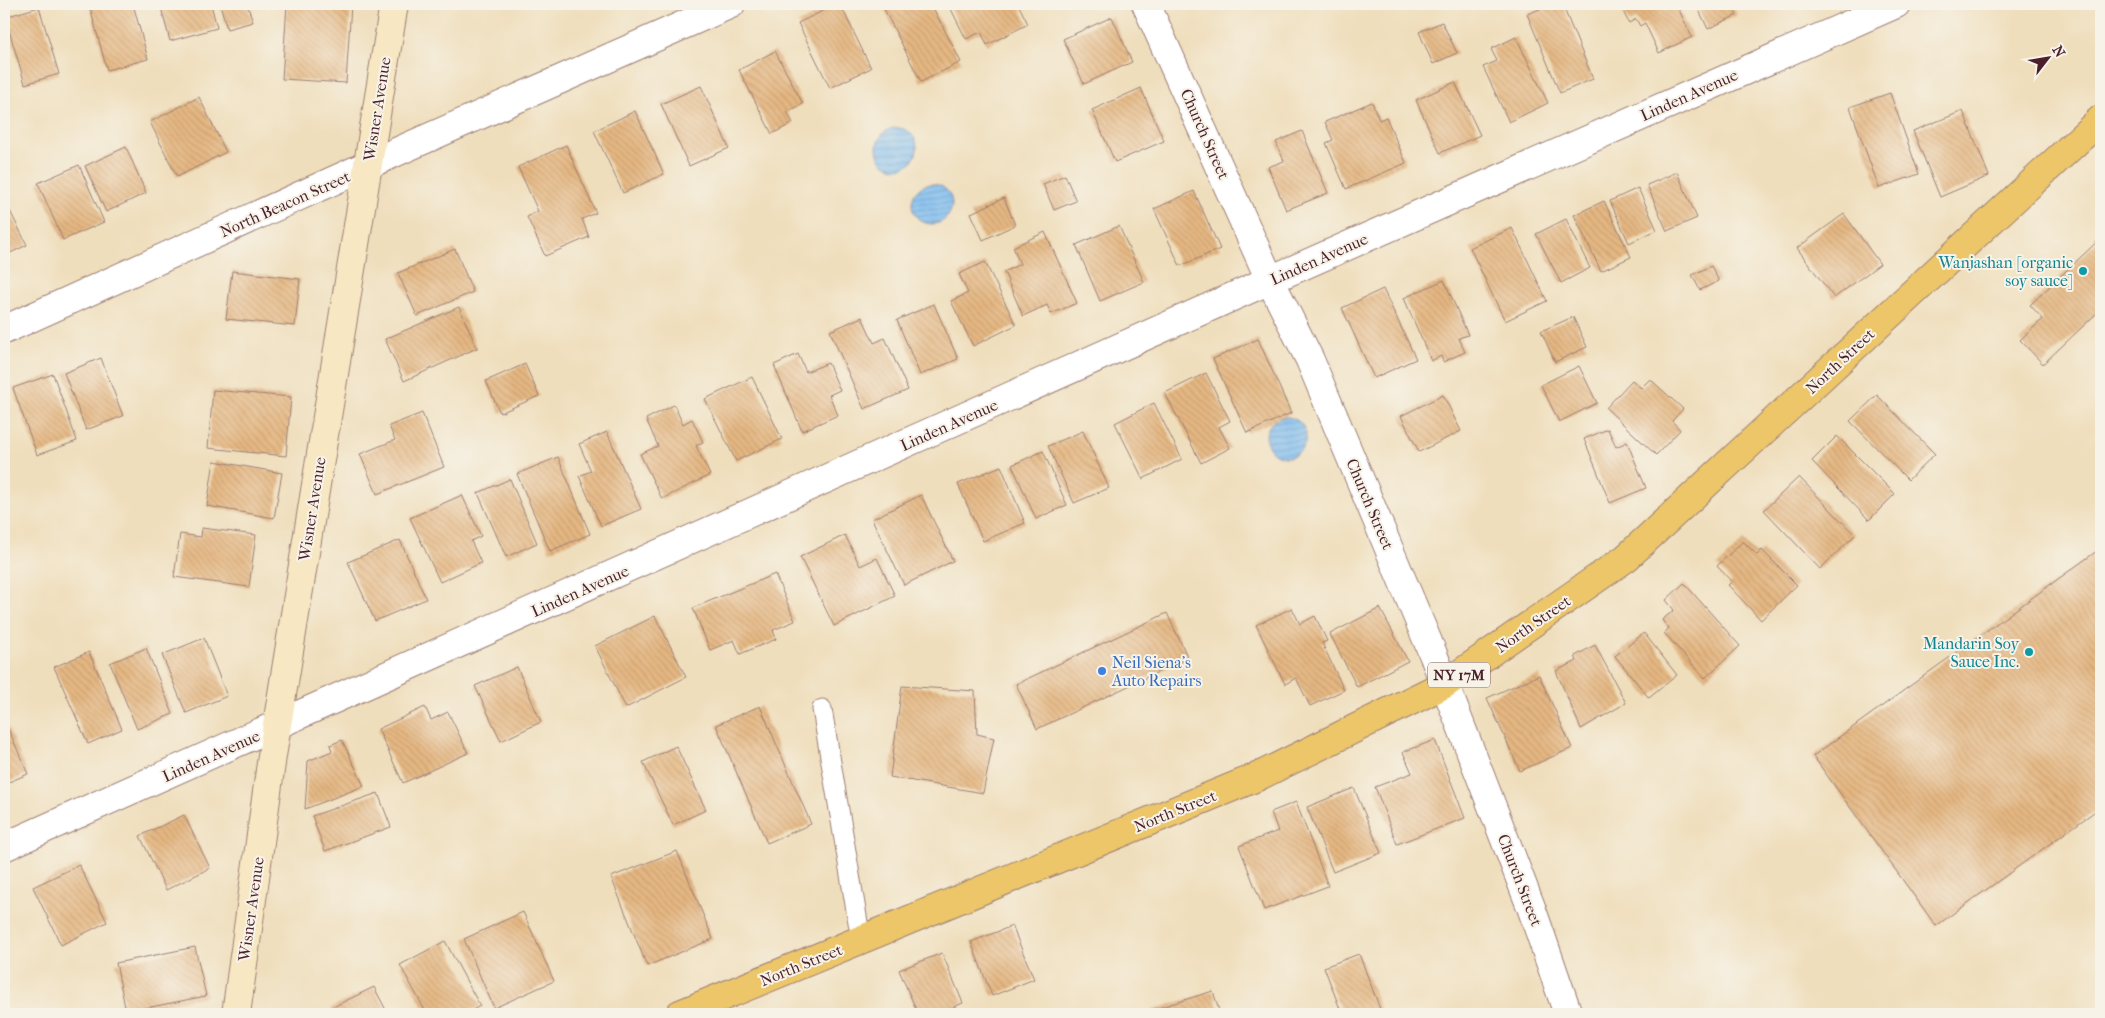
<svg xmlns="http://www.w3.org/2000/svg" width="2105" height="1018" font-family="'IM FELL French Canon',serif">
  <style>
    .water { fill: url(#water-rules); stroke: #626e8e }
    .building { fill: url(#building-back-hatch) }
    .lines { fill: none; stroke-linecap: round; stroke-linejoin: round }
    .lane-casing { stroke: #9c7e74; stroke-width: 21 }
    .street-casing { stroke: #9c7e74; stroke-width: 30 }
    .secondary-casing { stroke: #9c7e74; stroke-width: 30 }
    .primary-casing { stroke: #9c7e74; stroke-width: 30 }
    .lane { stroke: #fff; stroke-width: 19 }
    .street { stroke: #fff; stroke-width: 28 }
    .secondary { stroke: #f7e8c3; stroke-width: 28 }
    .primary { stroke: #ecc669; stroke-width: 28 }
    .culture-dot { fill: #0f9aa8; stroke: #f7f3e8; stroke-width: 2 }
    .shop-dot { fill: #3f7fe0; stroke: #f7f3e8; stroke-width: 2 }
    .labels { text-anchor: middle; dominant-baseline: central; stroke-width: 4; stroke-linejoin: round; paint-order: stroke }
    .shield { fill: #f7f3e8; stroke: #7e5f64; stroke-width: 1 }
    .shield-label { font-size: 15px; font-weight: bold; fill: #4a1f2b }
    .street-label { font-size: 16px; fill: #4a1f2b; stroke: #f7f3e8 }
    .culture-label { font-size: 16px; fill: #0d838f; stroke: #f7f3e8; text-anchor: end }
    .shop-label { font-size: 16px; fill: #366cbe; stroke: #f7f3e8; text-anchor: start }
  </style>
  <defs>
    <pattern id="water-rules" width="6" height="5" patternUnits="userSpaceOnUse" patternTransform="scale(1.25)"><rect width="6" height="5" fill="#7bbcf0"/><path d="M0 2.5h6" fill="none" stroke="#6798c3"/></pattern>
    <pattern id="building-back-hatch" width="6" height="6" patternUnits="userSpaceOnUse" patternTransform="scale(1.25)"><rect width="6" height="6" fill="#e5b782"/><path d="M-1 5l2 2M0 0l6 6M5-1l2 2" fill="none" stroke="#c69d70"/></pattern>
  </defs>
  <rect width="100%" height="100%" fill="#f7f3e8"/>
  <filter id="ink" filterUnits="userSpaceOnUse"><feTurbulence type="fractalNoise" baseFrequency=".02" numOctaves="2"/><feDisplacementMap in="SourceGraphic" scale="10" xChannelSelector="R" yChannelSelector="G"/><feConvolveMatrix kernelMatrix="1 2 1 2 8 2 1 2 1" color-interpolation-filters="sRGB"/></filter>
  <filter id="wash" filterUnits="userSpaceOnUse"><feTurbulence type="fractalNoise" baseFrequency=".0096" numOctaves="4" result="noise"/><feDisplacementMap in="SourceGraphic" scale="20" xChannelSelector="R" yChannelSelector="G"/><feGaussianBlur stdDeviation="1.12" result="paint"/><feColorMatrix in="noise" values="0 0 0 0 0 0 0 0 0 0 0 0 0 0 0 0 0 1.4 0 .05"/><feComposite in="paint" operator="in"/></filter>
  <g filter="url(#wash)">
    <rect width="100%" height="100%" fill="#efdebc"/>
    <g class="water">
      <circle cx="897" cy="148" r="20"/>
      <circle cx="932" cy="204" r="20"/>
      <circle cx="1286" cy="437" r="20"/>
    </g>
    <g id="blocks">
      <g class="building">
        <path d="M89,4h44l15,55 -41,11z"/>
        <path d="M160,4h51l6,24 -47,13z"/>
        <path d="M220,4h37l-9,3 5,15 -26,7z"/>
        <path d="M287,4h64l-5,79 -64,-4z"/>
        <path d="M837,4h3l31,64 -41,20 -32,-65z"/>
        <path d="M931,4l30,58 -40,20 -39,-77z"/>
        <path d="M962,4h56l10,20 -41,21 -6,-13 -15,7 -15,-30z"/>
        <path d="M1553,4h9l31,75 -33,14 -33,-79z"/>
        <path d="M1619,4h57l16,33 -33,16 -14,-30 -5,3 -4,-7 -7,4z"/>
        <path d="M1696,4h36l5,11 -29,14z"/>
        <path d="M39,7l20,67 -34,10 -20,-67z"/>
        <path d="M1112,17l20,45 -48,22 -21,-45z"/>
        <path d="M1442,22l15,31 -24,11 -14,-32z"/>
        <path d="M1516,37l32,66 -39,19 -26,-55 14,-6 -6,-12z"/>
        <path d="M775,51l28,53 -16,8 6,11 -21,11 -33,-64z"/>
        <path d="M4,66l5,19 -5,2z"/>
        <path d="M1455,82l25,53 -40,18 -24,-53z"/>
        <path d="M701,86l28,62 -40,18 -28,-62z"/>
        <path d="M1141,88l23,53 -49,21 -23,-52z"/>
        <path d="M1890,93l29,81 -40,14 -29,-81z"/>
        <path d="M199,97l27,55 -49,25 -27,-55z"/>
        <path d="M1372,102l7,18 7,-3 20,46 -60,26 -20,-46 7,-3 -8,-18z"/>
        <path d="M635,111l29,63 -41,19 -29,-62z"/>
        <path d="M1963,111l26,65 -49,21 -27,-66z"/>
        <path d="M1302,131l26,62 -42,17 -18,-43 16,-6 -8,-19z"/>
        <path d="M566,145l30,68 -14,6 7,18 -44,19 -18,-39 11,-6 -20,-44z"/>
        <path d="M126,147l20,46 -40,19 -21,-46z"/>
        <path d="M79,165l25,57 -41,18 -25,-57z"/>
        <path d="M1677,172l20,46 -30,13 -20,-46z"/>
        <path d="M1065,175l11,26 -22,9 -11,-26z"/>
        <path d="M1638,188l19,42 -28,13 -19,-42z"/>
        <path d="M1194,191l26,58 -40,17 -26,-57z"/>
        <path d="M1004,198l11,27 -32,15 -12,-27z"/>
        <path d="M4,199l23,46 -23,11z"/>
        <path d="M1604,201l27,56 -30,14 -27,-56z"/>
        <path d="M1844,214l36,50 -46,34 -37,-50z"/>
        <path d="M1566,219l24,49 -29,15 -25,-49z"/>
        <path d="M1119,226l25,56 -44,19 -24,-56z"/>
        <path d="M1512,228l35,73 -42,20 -35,-73z"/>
        <path d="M1045,232l32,71 -26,11 -4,-9 -24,11 -19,-44 16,-8 -7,-17z"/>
        <path d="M2101,238v79l-4,-4 -54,51 -23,-24 23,-21 -13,-14z"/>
        <path d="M455,249l18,43 -56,24 -19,-43z"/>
        <path d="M985,262l31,63 -43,21 -22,-45 17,-8 -9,-19z"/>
        <path d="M1711,266l8,15 -19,9 -8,-15z"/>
        <path d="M232,271l68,8 -5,47 -69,-7z"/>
        <path d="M1444,280l24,55 -9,3 6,14 -22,10 -2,-6 -10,5 -27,-63z"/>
        <path d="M1383,289l33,70 -42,19 -32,-70z"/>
        <path d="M934,304l24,55 -38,16 -23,-55z"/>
        <path d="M459,307l18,41 -73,33 -19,-42z"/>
        <path d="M862,317l12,26 11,-5 23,52 -44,19 -34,-78z"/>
        <path d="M1573,317l14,30 -32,15 -14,-31z"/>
        <path d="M1258,339l33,74 -44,20 -34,-74z"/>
        <path d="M798,354l8,18 22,-9 12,27 -11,5 9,20 -36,16 -28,-66z"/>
        <path d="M101,358l22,58 -37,14 -22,-57z"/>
        <path d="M525,364l14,32 -39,17 -14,-32z"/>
        <path d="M1579,366l18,37 -38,19 -18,-37z"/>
        <path d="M1206,373l24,48 -11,6 11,21 -29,15 -36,-70z"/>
        <path d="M53,374l24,67 -40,14 -24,-67z"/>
        <path d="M752,377l30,62 -46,22 -31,-62z"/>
        <path d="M1650,379l33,30 -11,12 8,9 -24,25 -50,-47 26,-28 9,8z"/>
        <path d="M213,390l78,7 -5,59 -78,-8z"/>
        <path d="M1443,395l18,36 -42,21 -18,-36z"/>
        <path d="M1877,395l58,59 -27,26 -58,-59z"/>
        <path d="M1154,403l28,56 -39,20 -28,-56z"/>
        <path d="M674,405l9,19 9,-5 11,23 -7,4 14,29 -48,24 -22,-45 18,-8 -12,-27z"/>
        <path d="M422,413l22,54 -67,27 -17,-40 35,-14 -6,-14z"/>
        <path d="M1608,429l8,18 11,-5 19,46 -36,15 -26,-64z"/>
        <path d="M1083,431l26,57 -35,15 -26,-57z"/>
        <path d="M607,432l34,77 -40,17 -22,-50 12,-5 -12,-27z"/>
        <path d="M1837,436l58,58 -26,26 -57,-59z"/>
        <path d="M1043,451l24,54 -31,14 -24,-54z"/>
        <path d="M558,457l32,77 -40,17 -33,-77z"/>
        <path d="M214,461l68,12 -8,45 -67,-12z"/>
        <path d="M1001,466l24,57 -42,18 -25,-57z"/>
        <path d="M1799,477l56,58 -35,34 -56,-59z"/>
        <path d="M510,479l27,64 -31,14 -28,-64z"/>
        <path d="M462,495l19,41 -10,5 10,22 -41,19 -30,-64z"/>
        <path d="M921,495l32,66 -49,24 -32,-66z"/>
        <path d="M202,528l54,7 -7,52 -75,-10 6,-43 21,3z"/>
        <path d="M845,535l15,31 17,-8 18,38 -61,30 -34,-69z"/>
        <path d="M400,540l26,59 -51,22 -27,-59z"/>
        <path d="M1743,541l14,14 5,-5 35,35 -36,35 -33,-35 4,-3 -15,-16z"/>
        <path d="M2101,548v259l-165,119 -123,-170z"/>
        <path d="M775,574l20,47 -22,9 3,9 -36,15 -6,-14 -24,10 -17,-42z"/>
        <path d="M1684,583l56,63 -35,32 -41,-45 5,-4 -7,-9 12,-10 -8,-10z"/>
        <path d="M1292,608l8,16 15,-8 12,25 -5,2 22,47 -34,16 -14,-28 -11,6 -29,-59z"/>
        <path d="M1380,608l28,53 -51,26 -27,-53z"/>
        <path d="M1167,613l21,45 -151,71 -21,-45z"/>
        <path d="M655,616l31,61 -60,31 -31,-62z"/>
        <path d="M1644,633l33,42 -28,23 -34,-42z"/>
        <path d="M204,638l23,58 -41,17 -24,-58z"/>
        <path d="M1595,645l31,58 -45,26 -25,-58 21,-10 -2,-5z"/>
        <path d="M146,648l27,66 -36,15 -27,-66z"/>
        <path d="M89,652l33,77 -34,15 -34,-77z"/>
        <path d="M517,667l24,55 -40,19 -26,-55z"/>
        <path d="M1539,675l33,73 -52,23 -33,-73z"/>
        <path d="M902,686l73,5 2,43 17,4 -11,55 -93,-16z"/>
        <path d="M760,706l51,118 -44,19 -51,-118z"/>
        <path d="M425,707l6,13 17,-8 20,41 -65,30 -25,-54z"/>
        <path d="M4,719l24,55 -24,10z"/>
        <path d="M342,740l22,46 -59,23 3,-48 24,-10 -2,-6z"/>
        <path d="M1435,740l30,78 -68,26 -22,-57 37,-14 -9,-21z"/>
        <path d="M676,746l30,64 -33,15 -30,-63z"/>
        <path d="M1354,788l27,65 -48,19 -26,-65z"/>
        <path d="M378,793l13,34 -66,24 -13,-35z"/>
        <path d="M1296,802l32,84 -64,24 -25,-64 39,-15 -7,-19z"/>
        <path d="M184,815l26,53 -44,22 -26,-54z"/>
        <path d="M677,851l36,88 -66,27 -36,-89z"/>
        <path d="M79,865l28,57 -46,23 -28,-58z"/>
        <path d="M523,912l31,69 -60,27 -30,-69z"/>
        <path d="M1012,926l22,53 -42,17 -21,-54z"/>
        <path d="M445,941l35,65 -15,8h-38l-27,-49z"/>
        <path d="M195,947l11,49 -80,16 -10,-49z"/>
        <path d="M942,953l21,50 -27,11h-18l-19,-44z"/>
        <path d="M1359,954l23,60h-40l-18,-47z"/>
        <path d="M374,987l14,27h-54l-3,-6z"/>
        <path d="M1213,991l7,23h-81z"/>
      </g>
    </g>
  </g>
  <g filter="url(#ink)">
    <use href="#blocks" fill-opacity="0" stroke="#9c7e74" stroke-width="1"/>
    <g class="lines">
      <defs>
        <path id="lane" d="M822,709l39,231"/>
        <g id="street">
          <path d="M1146,4l124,276 40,80 123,294 98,253 37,107"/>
          <path d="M4,330l399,-181 328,-145"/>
          <path d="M4,847l1266,-567 626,-276"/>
        </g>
        <path id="secondary" d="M236,1014l36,-258 122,-752"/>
        <path id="primary" d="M680,1014l577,-237 188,-93 181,-126 475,-439"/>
      </defs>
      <use href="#lane" class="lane-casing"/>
      <use href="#street" class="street-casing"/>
      <use href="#secondary" class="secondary-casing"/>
      <use href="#primary" class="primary-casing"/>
      <use href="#lane" class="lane"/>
      <use href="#street" class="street"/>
      <use href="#secondary" class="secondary"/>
      <use href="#primary" class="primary"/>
    </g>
  </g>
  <g class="culture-dot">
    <circle cx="2083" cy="271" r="5"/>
    <circle cx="2029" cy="652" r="5"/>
  </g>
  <circle class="shop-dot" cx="1102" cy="671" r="5"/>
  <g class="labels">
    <rect class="shield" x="1428" y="662.5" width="62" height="25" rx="4"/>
    <g class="shield-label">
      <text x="1459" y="675">NY 17M</text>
    </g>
    <g class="street-label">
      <text transform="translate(1689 95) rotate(-24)">Linden Avenue</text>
      <text transform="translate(377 109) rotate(-81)">Wisner Avenue</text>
      <text transform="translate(1205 134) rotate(66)">Church Street</text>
      <text transform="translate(285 204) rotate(-24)">North Beacon Street</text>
      <text transform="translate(1319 259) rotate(-24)">Linden Avenue</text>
      <text transform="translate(1840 361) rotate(-43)">North Street</text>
      <text transform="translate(949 425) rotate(-24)">Linden Avenue</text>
      <text transform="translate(1370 504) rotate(67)">Church Street</text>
      <text transform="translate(312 509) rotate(-81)">Wisner Avenue</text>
      <text transform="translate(580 591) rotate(-24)">Linden Avenue</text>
      <text transform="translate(1533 624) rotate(-35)">North Street</text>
      <text transform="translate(211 756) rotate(-24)">Linden Avenue</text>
      <text transform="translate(1175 811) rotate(-22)">North Street</text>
      <text transform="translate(1520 880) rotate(69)">Church Street</text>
      <text transform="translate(251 909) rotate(-82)">Wisner Avenue</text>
      <text transform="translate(801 965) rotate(-22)">North Street</text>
    </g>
    <g class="culture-label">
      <text x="2073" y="262">Wanjashan [organic<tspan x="2073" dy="18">soy sauce]</tspan></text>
      <text x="2019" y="643">Mandarin Soy<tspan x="2019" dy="18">Sauce Inc.</tspan></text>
    </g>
    <g class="shop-label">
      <text x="1112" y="662">Neil Siena's<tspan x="1112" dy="18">Auto Repairs</tspan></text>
    </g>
  </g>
  <rect width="2105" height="1018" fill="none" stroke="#f7f3e8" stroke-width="20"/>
  <g transform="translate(2048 58) rotate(59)" stroke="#f7f3e8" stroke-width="4" paint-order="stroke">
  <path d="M0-4L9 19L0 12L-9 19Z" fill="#4a1f2b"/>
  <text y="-8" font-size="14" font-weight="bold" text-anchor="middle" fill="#4a1f2b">N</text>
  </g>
</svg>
